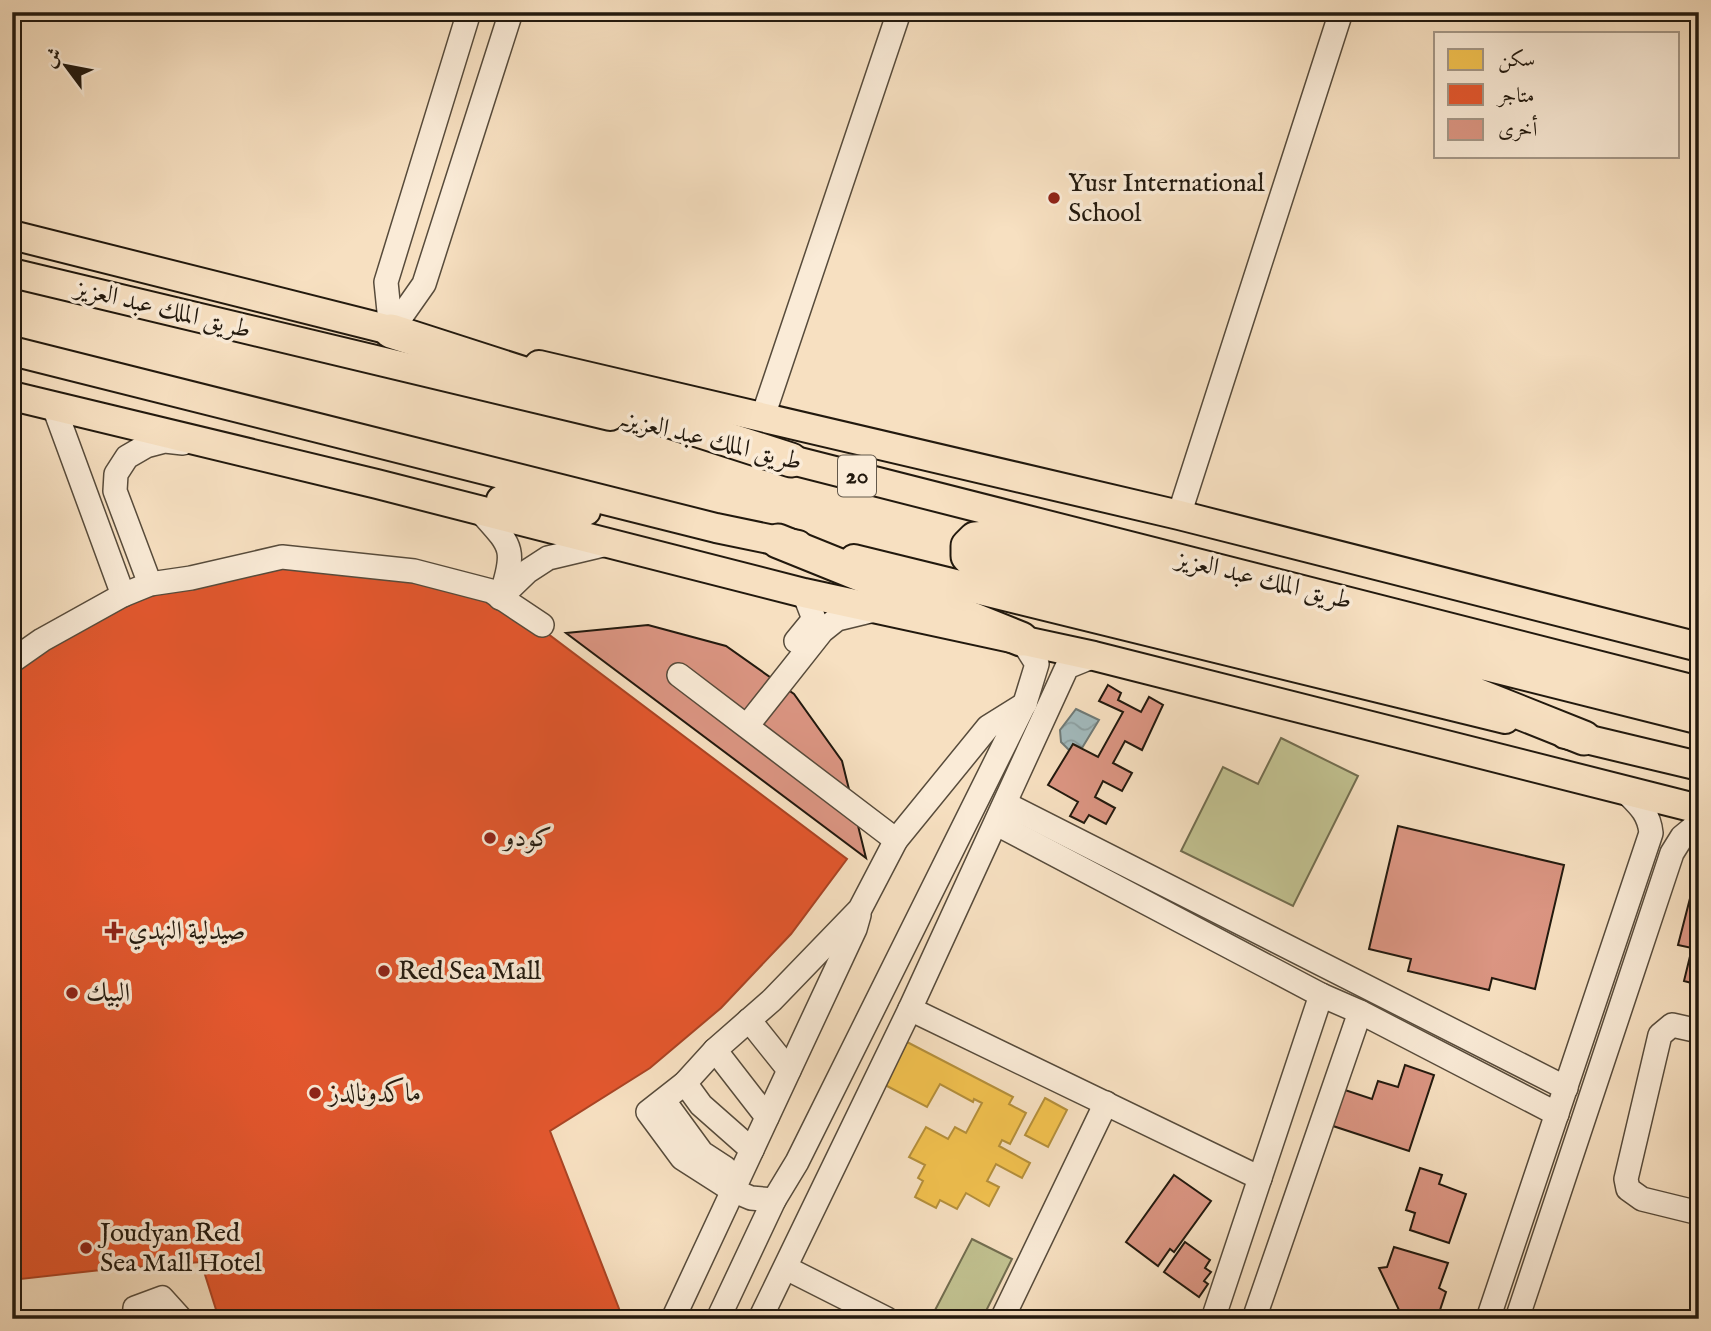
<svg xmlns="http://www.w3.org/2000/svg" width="1711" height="1331" font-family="'IM FELL English',Amiri,serif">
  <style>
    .garden { fill: #c1c190; stroke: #726d4f; stroke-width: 2 }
    .water { fill: url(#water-waves); stroke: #6f7a77; stroke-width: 2 }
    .homes { fill: #f2c14e; stroke: #b48f3b; stroke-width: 2 }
    .shops { fill: #e4572e; stroke: #aa4424; stroke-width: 2 }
    .building { fill: #db9582; stroke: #22190e; stroke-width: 2 }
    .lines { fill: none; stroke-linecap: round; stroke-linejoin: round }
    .minor-casing { stroke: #574b3b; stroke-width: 26 }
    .major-casing { stroke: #22190e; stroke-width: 32 }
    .highway-casing { stroke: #22190e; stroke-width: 37 }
    .minor { stroke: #faebd7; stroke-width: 23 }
    .major { stroke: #f7e0c1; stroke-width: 28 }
    .highway { stroke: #f7e0c1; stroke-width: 33 }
    .poi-dot { fill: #8f2418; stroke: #faebd7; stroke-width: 2.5 }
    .labels { text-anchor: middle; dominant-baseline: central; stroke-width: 7; stroke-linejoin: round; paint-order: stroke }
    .shield { fill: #faebd7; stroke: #63584a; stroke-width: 2 }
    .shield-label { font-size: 24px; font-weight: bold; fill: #22190e }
    .poi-label { font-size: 26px; fill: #22190e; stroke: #faebd7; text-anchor: start }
    .street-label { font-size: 26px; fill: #22190e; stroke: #faebd7 }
  </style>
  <defs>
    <pattern id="water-waves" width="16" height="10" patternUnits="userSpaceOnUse" patternTransform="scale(1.75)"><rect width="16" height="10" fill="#a2babd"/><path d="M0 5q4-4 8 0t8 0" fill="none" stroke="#8b9fa1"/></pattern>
  </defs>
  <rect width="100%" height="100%" fill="#f7e0c1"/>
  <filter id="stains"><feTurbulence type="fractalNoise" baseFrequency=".00286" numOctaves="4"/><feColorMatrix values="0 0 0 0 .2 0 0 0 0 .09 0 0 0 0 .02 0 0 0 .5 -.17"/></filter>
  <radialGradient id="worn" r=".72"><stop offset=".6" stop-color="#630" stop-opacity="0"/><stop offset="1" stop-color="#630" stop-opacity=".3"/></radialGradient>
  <g class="garden">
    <path d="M1281,738l77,38 -65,130 -112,-55 42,-84 35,17z"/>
    <path d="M972,1239l40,20 -30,60h-45l-5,-3z"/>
  </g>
  <path class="water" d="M1076,709l23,11 -17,28 -9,-4 -3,7 -9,-9 -1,-12z"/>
  <g class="homes">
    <path d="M907,1042l106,55 -4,7 17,9 -16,31 -8,-4 -3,6 31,17 -8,15 -26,-14 -9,17 12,6 -10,19 -23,-13 -9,16 -17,-9 -4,8 -21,-11 8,-16 -5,-3 7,-13 -16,-8 17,-30 22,12 7,-12 11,6 16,-30 -8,-4 -1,3 -33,-18 -13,23 -42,-22z"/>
    <path d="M1045,1098l22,12 -19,37 -23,-12z"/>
  </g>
  <path class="shops" d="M384,568l107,23 356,268 -56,75 -70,74 -71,60 -100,63 73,188h-404l-18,-57 -91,7 -98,11v-615l88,-56 140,-40z"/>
  <g class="building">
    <path d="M648,625l78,21 68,48 48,67 24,97 -300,-225z"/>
    <path d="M1108,685l13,8 -3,7 23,12 8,-15 14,8 -21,45 -17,-9 -12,22 19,10 -10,18 -19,-10 -8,16 20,11 -9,16 -17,-9 -5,8 -14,-7 8,-14 -30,-17 25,-41 25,13 25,-45 -24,-11z"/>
    <path d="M1398,826l166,39 -29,124 -43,-11 -3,12 -81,-19 3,-12 -42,-10z"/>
    <path d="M1696,875h3v110l-15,-4 8,-33 -14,-3z"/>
    <path d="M1405,1065l29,10 -25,76 -79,-26 12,-36 30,10 6,-18 20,6z"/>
    <path d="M1420,1168l22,7 -3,9 27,10 -17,49 -39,-13 5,-17 -9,-3z"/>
    <path d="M1174,1175l37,26 -37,51 -4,-3 -12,17 -32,-24z"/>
    <path d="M1185,1242l25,18 -5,8 6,4 -7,9 4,3 -9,13 -35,-25z"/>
    <path d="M1394,1247l54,16 -9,25 7,4 -9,27h-39l2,-7 -21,-44 8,-1z"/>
  </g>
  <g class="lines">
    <defs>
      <g id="minor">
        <path d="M391,331l33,-47 87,-272"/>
        <path d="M391,331l-5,-49 83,-270"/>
        <path d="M54,407l69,188"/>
        <path d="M763,416l136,-404"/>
        <path d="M479,510c32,36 38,37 22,85"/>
        <path d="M1179,515l162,-503"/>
        <path d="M150,584l-35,-93 1,-17 11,-17 19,-11 19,-5 18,2"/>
        <path d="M500,598l28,-27 20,-13 59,-14"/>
        <path d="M796,641l18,-22 -10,-26"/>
        <path d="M12,661l30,-21 81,-45 27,-11 41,-6 91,-21 132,14 77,20 51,34"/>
        <path d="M679,675l217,165"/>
        <path d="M747,726l75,-95 15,-12 37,-9"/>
        <path d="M1006,804l560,284"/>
        <path d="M997,824l324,171 39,17 197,102"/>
        <path d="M910,1009l350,169"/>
        <path d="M749,1020l40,50"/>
        <path d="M1699,1031l-27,-6 -12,10 -34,144 2,10 14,10 57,14"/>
        <path d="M715,1050l52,67"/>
        <path d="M685,1083l16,22 51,45"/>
        <path d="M664,1101l38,52 23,15"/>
        <path d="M774,1200l-23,-2 -19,-8 -50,-32 -34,-46 37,-29 30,-33 57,-50 88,-91 36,-69 92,-113 37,-23"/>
        <path d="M786,1268l101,51"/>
        <path d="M134,1319l1,-11 27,-10 19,21"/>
        <path d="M673,1319l182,-390 4,-14"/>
        <path d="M718,1319l56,-119 23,-38 228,-459 12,-39 -16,-25"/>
        <path d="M760,1319l150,-310 157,-342 27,-11"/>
        <path d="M1002,1319l104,-216"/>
        <path d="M1213,1319l108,-324"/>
        <path d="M1254,1319l106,-307"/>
        <path d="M1488,1319l163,-486c-2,-20 -12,-28 -26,-42"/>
        <path d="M1517,1319l155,-466 10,-16 17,-14"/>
      </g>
      <g id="major">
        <path d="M12,235l398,100"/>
        <path d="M12,273l598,143"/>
        <path d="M12,351l704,177 82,17"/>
        <path d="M539,365l640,150 520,132"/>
        <path d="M12,396l365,88 427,109 290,63 605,153"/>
        <path d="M772,455l927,236"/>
        <path d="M501,500l85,11"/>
        <path d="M854,559l651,160"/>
        <path d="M1565,734l134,32"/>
      </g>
      <g id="highway">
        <path d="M391,331l400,129"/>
        <path d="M778,541l243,98"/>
        <path d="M1584,738l-163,-65 -445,-109 -8,-8v-10l7,-7 12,-1 712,179"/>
      </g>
    </defs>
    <use href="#minor" class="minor-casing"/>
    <use href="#major" class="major-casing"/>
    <use href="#highway" class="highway-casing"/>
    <use href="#minor" class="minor"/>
    <use href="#major" class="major"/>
    <use href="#highway" class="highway"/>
  </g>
  <g class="poi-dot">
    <circle cx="1054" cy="198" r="7"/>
    <circle cx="490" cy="838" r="7"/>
    <path d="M110.5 920.5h7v7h7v7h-7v7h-7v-7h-7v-7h7z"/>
    <circle cx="384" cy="971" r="7"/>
    <circle cx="72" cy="993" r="7"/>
    <circle cx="315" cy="1093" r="7"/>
    <circle cx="86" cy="1248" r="7"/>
  </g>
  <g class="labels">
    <rect class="shield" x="838" y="455.5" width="38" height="41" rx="5"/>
    <g class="shield-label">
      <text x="857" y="476">20</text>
    </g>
    <g class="poi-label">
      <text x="1068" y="183">Yusr International<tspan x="1068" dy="30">School</tspan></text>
      <text x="504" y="838">كودو</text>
      <text x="128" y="931">صيدلية النهدي</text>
      <text x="398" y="971">Red Sea Mall</text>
      <text x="86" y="993">البيك</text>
      <text x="329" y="1093">ماكدونالدز</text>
      <text x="100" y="1233">Joudyan Red<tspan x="100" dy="30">Sea Mall Hotel</tspan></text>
    </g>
    <g class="street-label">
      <text transform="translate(163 309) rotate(14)">طريق الملك عبد العزيز</text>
      <text transform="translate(714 441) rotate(14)">طريق الملك عبد العزيز</text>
      <text transform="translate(1264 580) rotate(14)">طريق الملك عبد العزيز</text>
    </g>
  </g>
  <rect width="1711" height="1331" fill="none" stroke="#f7e0c1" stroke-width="42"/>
  <rect x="14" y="14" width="1683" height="1303" fill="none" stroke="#22190e" stroke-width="3.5"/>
  <rect x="21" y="21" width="1669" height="1289" fill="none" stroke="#22190e" stroke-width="2"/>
  <rect x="1434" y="32" width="245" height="126" fill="#faebd7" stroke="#a49787" stroke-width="2"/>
  <rect x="1448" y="49" width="35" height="21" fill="#f2c14e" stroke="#a49787" stroke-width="2"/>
  <text x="1498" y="66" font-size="21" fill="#22190e">سكن</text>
  <rect x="1448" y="84" width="35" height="21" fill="#e4572e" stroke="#a49787" stroke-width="2"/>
  <text x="1498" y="102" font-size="21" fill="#22190e">متاجر</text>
  <rect x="1448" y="119" width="35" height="21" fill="#db9582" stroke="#a49787" stroke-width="2"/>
  <text x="1498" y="136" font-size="21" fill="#22190e">أخرى</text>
  <g transform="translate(66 66) rotate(302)" stroke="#faebd7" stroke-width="5" paint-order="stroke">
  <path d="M0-5L12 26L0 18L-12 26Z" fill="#22190e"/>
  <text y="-10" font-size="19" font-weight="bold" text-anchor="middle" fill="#22190e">ش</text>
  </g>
  <rect width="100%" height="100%" filter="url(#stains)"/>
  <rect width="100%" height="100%" fill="url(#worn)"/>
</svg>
